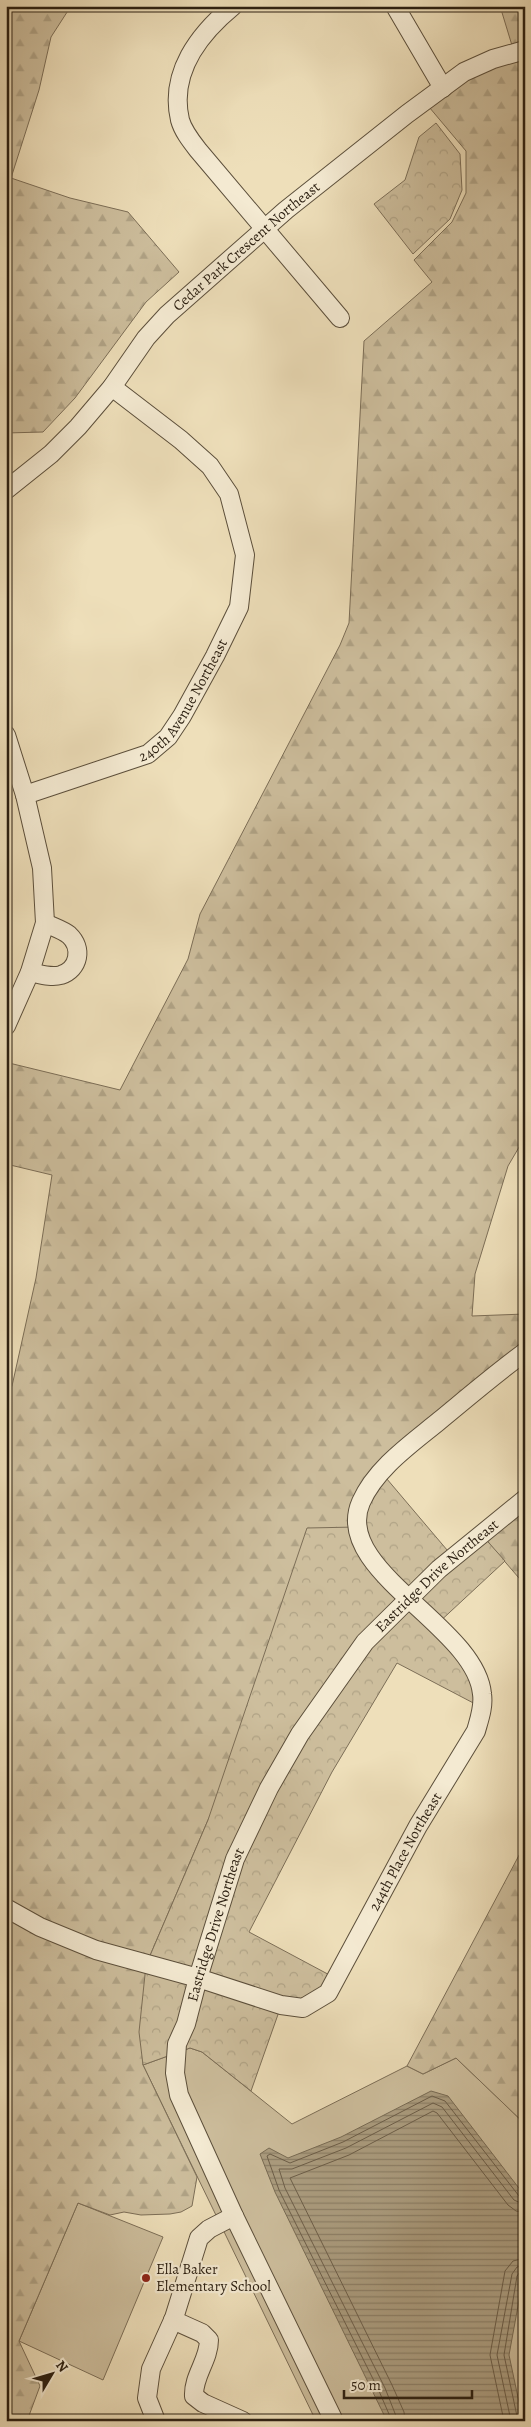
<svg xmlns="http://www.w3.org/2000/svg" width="531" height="2427" font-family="Alegreya,serif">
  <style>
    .grass { fill: #cdbe9d; stroke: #7c6e57 }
    .forest { fill: url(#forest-firs); stroke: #7c6e57 }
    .park { fill: url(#park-crowns); stroke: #7c6e57 }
    .water { fill: url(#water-rules); stroke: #786b54 }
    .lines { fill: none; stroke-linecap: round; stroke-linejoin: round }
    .shore { stroke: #6c5e49; stroke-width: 1 }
    .minor-casing { stroke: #5c4f3b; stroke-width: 20 }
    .minor { stroke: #f4ead2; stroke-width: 18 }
    .poi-dot { fill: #8f2418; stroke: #f4ead2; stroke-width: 2 }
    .labels { text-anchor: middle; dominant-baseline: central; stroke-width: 4.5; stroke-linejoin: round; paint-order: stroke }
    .street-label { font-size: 15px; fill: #2b1f11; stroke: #f4ead2 }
    .poi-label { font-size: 15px; fill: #2b1f11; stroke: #f4ead2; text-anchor: start }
  </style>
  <defs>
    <pattern id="forest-firs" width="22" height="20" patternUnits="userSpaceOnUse" patternTransform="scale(1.25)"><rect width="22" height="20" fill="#cdbe9d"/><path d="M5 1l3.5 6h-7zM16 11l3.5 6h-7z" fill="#b0a386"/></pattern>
    <pattern id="park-crowns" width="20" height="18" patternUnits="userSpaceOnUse" patternTransform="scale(1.25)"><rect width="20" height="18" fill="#cdbe9d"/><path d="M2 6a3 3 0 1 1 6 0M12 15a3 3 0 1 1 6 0" fill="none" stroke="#b0a386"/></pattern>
    <pattern id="water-rules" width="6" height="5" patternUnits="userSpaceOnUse" patternTransform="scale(1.25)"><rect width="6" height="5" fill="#ac9e81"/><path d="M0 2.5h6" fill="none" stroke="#8c8068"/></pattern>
  </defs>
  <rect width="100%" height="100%" fill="#eedfba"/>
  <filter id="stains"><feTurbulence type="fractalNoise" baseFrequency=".004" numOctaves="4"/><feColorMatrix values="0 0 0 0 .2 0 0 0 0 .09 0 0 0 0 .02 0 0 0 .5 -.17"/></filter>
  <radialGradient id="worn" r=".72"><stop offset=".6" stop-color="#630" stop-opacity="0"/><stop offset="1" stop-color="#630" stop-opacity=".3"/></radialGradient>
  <g class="grass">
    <path d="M190,2048l12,4 90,72 115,-58 16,8 33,-16 69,66v297h-209l-173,-356z"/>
    <path d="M78,2203l85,34 -60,143 -84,-39z"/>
  </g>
  <g class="forest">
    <path d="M6,6h65l-20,31 -12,53 -28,88 59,20 58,14 51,60 -33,30 -71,96 -32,34 -37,1z"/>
    <path d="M500,6h25v1131l-17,29 -33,108 -3,42 53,-2v38l-135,111 -182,357 -62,145 -3,100 54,112 -5,29 -11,6 -11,2 -29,1 -17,-3 -14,3 -32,-12 -59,138 21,45 -13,35h-21v-1025l6,-10 24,-108 16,-103 -46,-11v-96l3,-5 111,27 68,-131 12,-45 140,-269 9,-22 15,-282 68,-59 -18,-22 38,-38 14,-29v-42l-42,-50 90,-49z"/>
    <path d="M525,1499v86l-44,-51z"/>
    <path d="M525,1844v280l-69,-66 -33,16 -16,-8z"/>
  </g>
  <g class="park">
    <path d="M436,123l24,31 2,36 -12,29 -37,35 -39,-50 31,-24 14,-43z"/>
    <path d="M381,1472l72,85 28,-23 24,27 -69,64 30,30 15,52 -84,-44 -65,109 -83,160 88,47 -9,14 -47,13 -30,85 -49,-39 -12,-4 -47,17 -4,-33 7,-67 62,-145 99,-292 50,-1z"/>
  </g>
  <path class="water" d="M431,2091l17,5 77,100v72l-16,87 14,66h-136l-112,-229 -15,-38 9,-6 19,10 53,-21z"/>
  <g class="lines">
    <g class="shore">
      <path d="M392,2421l-13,-30 -100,-201 -12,-34 3,-2 20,9 53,-21 89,-46 13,5 74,95 6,2"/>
      <path d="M398,2421l-13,-33 -100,-200 -6,-19h13l54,-21 87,-45 9,4 72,93 11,5"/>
      <path d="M405,2421l-1,-9 -12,-27 -102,-207 59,-23 84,-44 4,2 71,92 8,6 9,1"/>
      <path d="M504,2421l-14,-66 15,-84 8,-10 12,-3"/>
      <path d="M511,2421l-14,-66 15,-81 5,-7 8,-2"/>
      <path d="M518,2421l-14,-66 13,-79 3,-4h5"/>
    </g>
    <defs>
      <g id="minor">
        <path d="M233,6c-34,28 -64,67 -53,114 3,11 11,21 18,30l142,168"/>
        <path d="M395,6l48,82"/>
        <path id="s1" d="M6,490l45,-36 27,-27 34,-40 34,-49 21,-23 119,-105 121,-96 57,-42 29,-13 32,-9"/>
        <path d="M6,735l19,60 17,73 3,55 -15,49 -24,54"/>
        <path id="s2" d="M25,795l123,-41 20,-17 14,-21 33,-60 24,-49 6,-52 -16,-61 -19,-28 -29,-26 -69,-53"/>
        <path d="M30,972c10,2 21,6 31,3 18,-6 22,-27 8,-40 -6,-5 -16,-8 -24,-12"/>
        <path id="s3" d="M6,1908l34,19 56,23 102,28 83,27 22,3 25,-15 90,-167 58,-95c3,-11 8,-24 6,-37 -6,-68 -151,-124 -121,-192 15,-34 50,-58 78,-81 28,-23 56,-47 86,-69"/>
        <path d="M173,2320l29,13 7,7c0,20 -16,36 -15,56l9,7 40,18"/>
        <path d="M156,2421l-9,-23 4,-29 23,-51 25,-80 10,-9 25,-13"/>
        <path id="s4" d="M334,2421l-100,-205 -55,-121 -4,-22 2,-29 9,-20 12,-46 37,-119 34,-71 31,-54 65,-92 74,-73 86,-70"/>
      </g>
    </defs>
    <use href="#minor" class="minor-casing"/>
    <use href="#minor" class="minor"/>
  </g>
  <circle class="poi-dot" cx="146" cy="2278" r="5"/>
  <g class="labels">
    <g class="street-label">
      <text stroke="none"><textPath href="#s1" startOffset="344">Cedar Park Crescent Northeast</textPath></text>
      <text stroke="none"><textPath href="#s2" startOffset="194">240th Avenue Northeast</textPath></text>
      <text stroke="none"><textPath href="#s4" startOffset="958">Eastridge Drive Northeast</textPath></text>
      <text stroke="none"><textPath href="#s3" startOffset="505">244th Place Northeast</textPath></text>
      <text stroke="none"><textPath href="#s4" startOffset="538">Eastridge Drive Northeast</textPath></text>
    </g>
    <g class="poi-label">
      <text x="156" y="2269">Ella Baker<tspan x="156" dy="17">Elementary School</tspan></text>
    </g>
  </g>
  <rect width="531" height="2427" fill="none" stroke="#eedfba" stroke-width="25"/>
  <rect x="8" y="8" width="516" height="2412" fill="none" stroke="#2b1f11" stroke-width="2.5"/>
  <rect x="12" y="12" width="506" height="2402" fill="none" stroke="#2b1f11"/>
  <g transform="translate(52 2374) rotate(52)" stroke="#f4ead2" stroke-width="4" paint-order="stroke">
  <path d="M0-4L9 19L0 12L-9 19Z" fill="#2b1f11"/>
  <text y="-8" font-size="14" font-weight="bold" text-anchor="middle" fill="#2b1f11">N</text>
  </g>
  <path d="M344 2390v8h128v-8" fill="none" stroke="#2b1f11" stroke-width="2.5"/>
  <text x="351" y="2390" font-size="15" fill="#2b1f11" stroke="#f4ead2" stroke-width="4" paint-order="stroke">50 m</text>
  <rect width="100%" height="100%" filter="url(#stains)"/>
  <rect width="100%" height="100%" fill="url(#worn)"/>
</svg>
